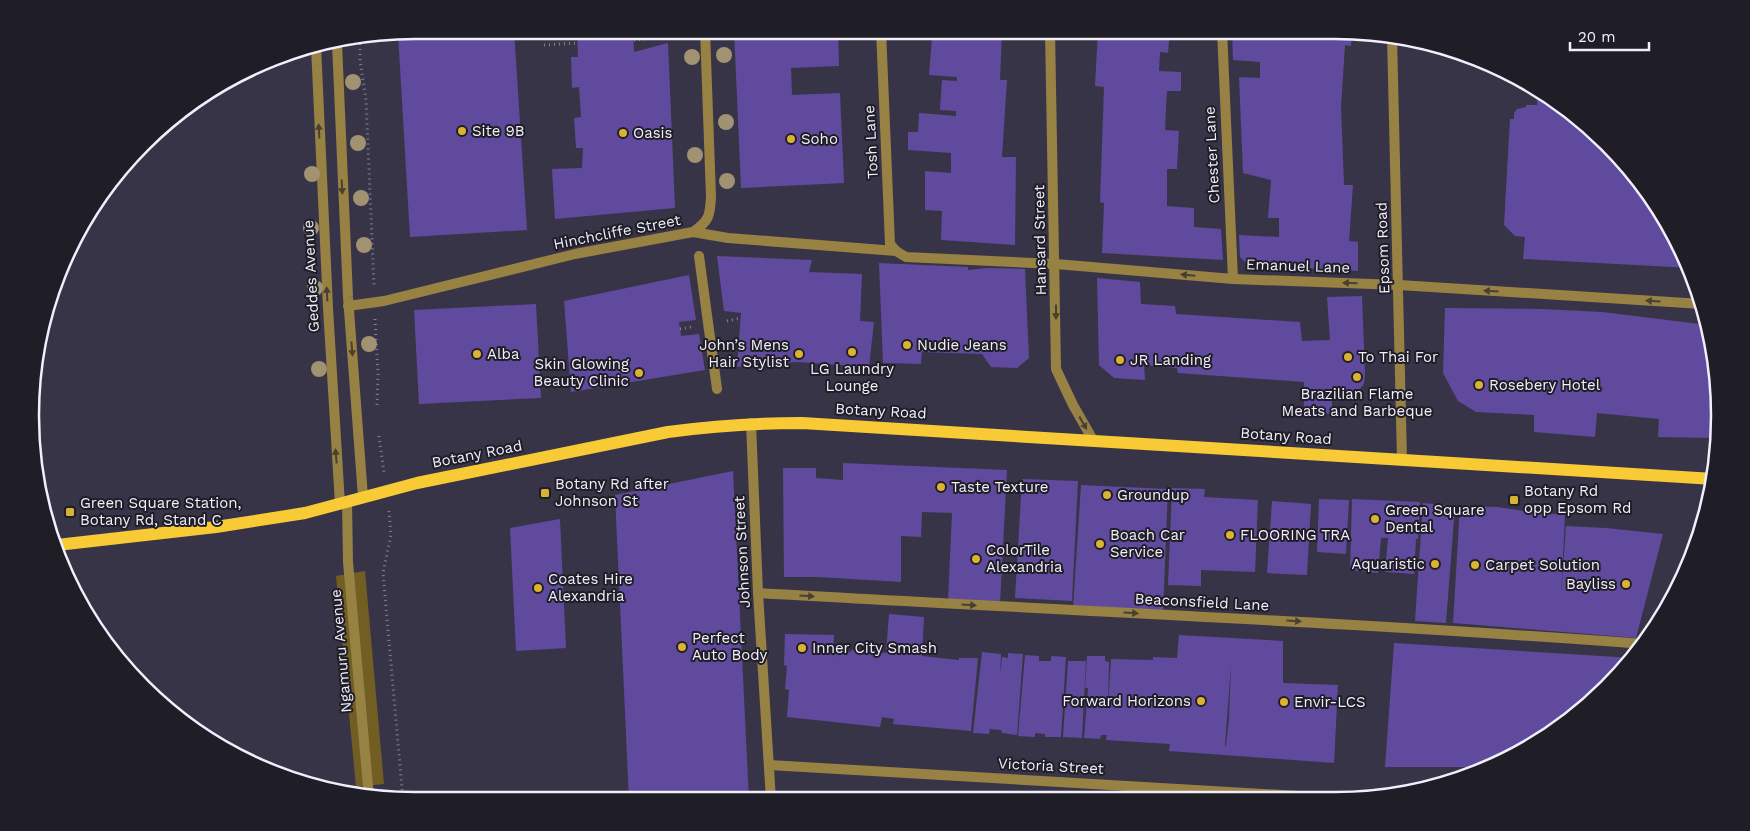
<svg xmlns="http://www.w3.org/2000/svg" width="1750" height="831" font-family="'Work Sans',sans-serif">
  <style>
    .green { fill: #725e22 }
    .building { fill: #604a9d; fill-rule: evenodd }
    .lines { fill: none; stroke-linecap: round; stroke-linejoin: round }
    .path { stroke: #848192; stroke-width: 3; stroke-dasharray: 1 4; stroke-linecap: butt }
    .service { stroke: #978244; stroke-width: 10 }
    .pedestrian { stroke: #978244; stroke-width: 10 }
    .minor { stroke: #978244; stroke-width: 10 }
    .tertiary { stroke: #978244; stroke-width: 10 }
    .primary { stroke: #f8cb36; stroke-width: 12 }
    .tree { fill: #a19272 }
    .oneway { fill: #494030 }
    .poi-dot { fill: #dab333; stroke: #1f1d26; stroke-width: 2 }
    .labels { text-anchor: middle; dominant-baseline: central; stroke-width: 4; stroke-linejoin: round; paint-order: stroke }
    .poi-label { font-size: 15px; fill: #f1effc; stroke: #1f1d26; text-anchor: start }
    .street-label { font-size: 15px; fill: #f1effc; stroke: #1f1d26 }
    .rim { fill: none; stroke: #f1effc; stroke-width: 2.5 }
  </style>
  <rect width="100%" height="100%" fill="#383448"/>
  <path class="green" d="M365,571l19,213 -28,3 -20,-211z"/>
  <g class="building">
    <path d="M416,30h98l13,200 -117,7 -12,-204z"/>
    <path d="M577,30h56l1,22 34,-9 7,165 -120,11 -3,-50 30,-1 1,-20h-7l-2,-30 7,-1 -2,-30 -7,1 -1,-31h7z"/>
    <path d="M734,30h104l1,36 -48,2 1,27 48,-2 4,90 -103,5z"/>
    <path d="M938,30h64l-2,50h7l-5,77h14l-1,88 -74,-5 1,-29 -17,-1v-39l26,2v-20l-43,-3v-18h10l1,-19 37,3v-5l-16,-1 2,-30 15,1v-4l-28,-2 3,-38h6z"/>
    <path d="M1098,30h72l-2,23 -8,-1 -1,19 22,1v19h-14l-2,39 14,1 -2,38h-10v37l27,2v19l27,2 2,31 -121,-7 2,-50 -4,-1 4,-115 -9,-1z"/>
    <path d="M1232,30h103l17,2 -1,14 -6,-1 -4,62 3,78h9l-4,56 9,1v29l-110,-6 -8,-8 -1,-22 40,2v-19h-11l3,-38 -28,-7 -4,-96 21,1v-16l-27,-2z"/>
    <path d="M1538,89l11,6 58,48 48,59 36,66 -168,-9 2,-22 -10,-1 -11,-11 6,-106h4v-6l3,-4 9,-2v-2h11z"/>
    <path d="M717,256l95,4 -3,12 53,2 -2,47 14,1 -5,45 -72,-5 -60,5 4,-54 -17,-2z"/>
    <path d="M879,263l89,4v3l19,-2 38,1 4,89 -12,10 -26,-1 -9,-13 -60,-2 -1,12 -38,-1z"/>
    <path d="M689,275l7,45 -17,2 2,14 18,-2 6,36 -134,22 -7,-91z"/>
    <path d="M1097,278l43,4 1,22 34,2 1,8 124,8 2,19 28,-1 -3,-43 35,-1 3,78 -1,10 -4,5 -7,4h-21v21l-28,-1v-31l-126,-9 -1,-5 -33,-3 1,15 -31,-2 -15,-13z"/>
    <path d="M536,304l5,94 -122,6 -5,-94z"/>
    <path d="M1445,308l96,1 61,3 106,13 5,16 7,75 -2,22 -60,-1 1,-18 -62,-6 -2,24 -61,-5v-17l-58,-3 -18,-11 -15,-28z"/>
    <path d="M843,463l164,7 -7,134 -52,-3 4,-88 -30,-1 -1,25 -20,-1v46l-83,-5h-34l-1,-109h33v10l27,2z"/>
    <path d="M733,471l16,329h-120l-14,-305z"/>
    <path d="M1022,479l56,2 -6,120 -57,-3z"/>
    <path d="M1081,485l87,4 -5,122 -90,-3z"/>
    <path d="M1172,488l33,1 -1,8 54,3 -3,72 -54,-2v16l-33,-1z"/>
    <path d="M1319,499l30,1 -3,54 -29,-2z"/>
    <path d="M1352,499l68,3 -2,37h-2l-2,35 -29,-2 3,-34h-7l-3,35 -28,-3z"/>
    <path d="M1272,501l39,3 -4,71 -40,-2z"/>
    <path d="M1423,503l32,3 -9,117 -31,-2z"/>
    <path d="M1460,506l37,1 35,5 33,3 -4,82 5,-71 40,2 57,6 -27,104 -183,-15z"/>
    <path d="M560,519l6,129 -50,3 -6,-123z"/>
    <path d="M889,614l35,3 -2,39 37,4v-2h19l-7,73 -78,-7 1,-5 -12,-2 -2,10 -93,-10 2,-27 -4,-1 2,-23 -3,-1 1,-31 49,1 -1,25 1,-10 17,2v-2l35,3z"/>
    <path d="M1179,635l104,6v42l55,2 -4,78 -165,-12 1,-7 -64,-4 1,-5h-6l-1,4 -16,-1 4,-50h-3l2,-32h18v5l4,1 -1,45 3,-48 42,1v-3l24,1zM1231,664l-2,55 -3,27h-1z"/>
    <path d="M1394,643l239,15 -64,63 -79,46h-105z"/>
    <path d="M982,652l19,2 -1,20 2,-17 6,1v-5l15,1 -6,81 -15,-2 -1,-3 -11,-1 -1,5 -16,-1z"/>
    <path d="M1025,655l14,1v5h12v-5l15,1 -5,80h-16v-3l-10,-1v4l-17,-1z"/>
    <path d="M1068,661h18l-4,77 -19,-1z"/>
  </g>
  <g class="lines">
    <g class="path">
      <path d="M360,39v21l6,40 8,185"/>
      <path d="M634,40l42,-4"/>
      <path d="M544,45l34,-2"/>
      <path d="M375,319l3,55 -1,31"/>
      <path d="M727,321l14,-3"/>
      <path d="M680,329l11,-2"/>
      <path d="M379,436l5,36"/>
      <path d="M389,511l2,24 -8,38 20,227"/>
    </g>
    <g class="service">
      <path d="M881,30l9,214 6,7 10,6 150,7 177,15 166,6 303,19"/>
      <path d="M1222,30l11,249"/>
      <path d="M758,593c295,17 591,29 886,51"/>
    </g>
    <g class="pedestrian">
      <path d="M693,232l35,6 168,13"/>
      <path d="M699,256l18,133"/>
      <path d="M347,502l1,60 20,224"/>
    </g>
    <g class="minor">
      <path d="M1050,30l6,339 17,36 20,35"/>
      <path d="M337,43l11,254 15,200"/>
      <path d="M316,46l12,262 12,196"/>
      <path d="M348,306l36,-5 191,-47 118,-22c16,-11 17,-16 18,-35l-6,-167"/>
      <path d="M751,423l7,170 13,207"/>
      <path d="M769,765l563,33"/>
    </g>
    <g class="tertiary">
      <path d="M1392,36l10,424"/>
      <path d="M368,786l1,10"/>
    </g>
    <path class="primary" d="M57,545l159,-18 89,-14 112,-30 251,-51c45,-6 89,-9 134,-9l912,56"/>
  </g>
  <g class="tree">
    <circle cx="724" cy="55" r="8"/>
    <circle cx="692" cy="57" r="8"/>
    <circle cx="353" cy="82" r="8"/>
    <circle cx="726" cy="122" r="8"/>
    <circle cx="358" cy="143" r="8"/>
    <circle cx="695" cy="155" r="8"/>
    <circle cx="312" cy="174" r="8"/>
    <circle cx="727" cy="181" r="8"/>
    <circle cx="361" cy="198" r="8"/>
    <circle cx="311" cy="228" r="8"/>
    <circle cx="364" cy="245" r="8"/>
    <circle cx="315" cy="288" r="8"/>
    <circle cx="369" cy="344" r="8"/>
    <circle cx="319" cy="369" r="8"/>
  </g>
  <defs><path id="oneway-solid" d="M-6-.8H1V-3.2L6.5 0L1 3.2V.8H-6Z" transform="scale(1.25)"/></defs>
  <g class="oneway">
    <use href="#oneway-solid" transform="translate(319 131) rotate(-93)"/>
    <use href="#oneway-solid" transform="translate(342 187) rotate(87)"/>
    <use href="#oneway-solid" transform="translate(1188 275) rotate(-175)"/>
    <use href="#oneway-solid" transform="translate(1350 283) rotate(-178)"/>
    <use href="#oneway-solid" transform="translate(1491 291) rotate(-176)"/>
    <use href="#oneway-solid" transform="translate(327 294) rotate(-93)"/>
    <use href="#oneway-solid" transform="translate(1653 301) rotate(-176)"/>
    <use href="#oneway-solid" transform="translate(1056 312) rotate(90)"/>
    <use href="#oneway-solid" transform="translate(352 349) rotate(85)"/>
    <use href="#oneway-solid" transform="translate(1083 423) rotate(60)"/>
    <use href="#oneway-solid" transform="translate(336 456) rotate(-95)"/>
    <use href="#oneway-solid" transform="translate(807 596) rotate(3)"/>
    <use href="#oneway-solid" transform="translate(969 605) rotate(3)"/>
    <use href="#oneway-solid" transform="translate(1131 613) rotate(3)"/>
    <use href="#oneway-solid" transform="translate(1294 621) rotate(3)"/>
  </g>
  <g class="poi-dot">
    <circle cx="462" cy="131" r="5"/>
    <circle cx="623" cy="133" r="5"/>
    <circle cx="791" cy="139" r="5"/>
    <circle cx="907" cy="345" r="5"/>
    <circle cx="852" cy="352" r="5"/>
    <circle cx="477" cy="354" r="5"/>
    <circle cx="799" cy="354" r="5"/>
    <circle cx="1348" cy="357" r="5"/>
    <circle cx="1120" cy="360" r="5"/>
    <circle cx="639" cy="373" r="5"/>
    <circle cx="1357" cy="377" r="5"/>
    <circle cx="1479" cy="385" r="5"/>
    <circle cx="941" cy="487" r="5"/>
    <rect x="540" y="488" width="10" height="10" rx="2.5"/>
    <circle cx="1107" cy="495" r="5"/>
    <rect x="1509" y="495" width="10" height="10" rx="2.5"/>
    <rect x="65" y="507" width="10" height="10" rx="2.5"/>
    <circle cx="1375" cy="519" r="5"/>
    <circle cx="1230" cy="535" r="5"/>
    <circle cx="1100" cy="544" r="5"/>
    <circle cx="976" cy="559" r="5"/>
    <circle cx="1435" cy="564" r="5"/>
    <circle cx="1475" cy="565" r="5"/>
    <circle cx="1626" cy="584" r="5"/>
    <circle cx="538" cy="588" r="5"/>
    <circle cx="682" cy="647" r="5"/>
    <circle cx="802" cy="648" r="5"/>
    <circle cx="1201" cy="701" r="5"/>
    <circle cx="1284" cy="702" r="5"/>
  </g>
  <g class="labels">
    <g class="poi-label">
      <text x="472" y="131">Site 9B</text>
      <text x="633" y="133">Oasis</text>
      <text x="801" y="139">Soho</text>
      <text x="789" y="345" text-anchor="end">John’s Mens<tspan x="789" dy="17">Hair Stylist</tspan></text>
      <text x="917" y="345">Nudie Jeans</text>
      <text x="487" y="354">Alba</text>
      <text x="1358" y="357">To Thai For</text>
      <text x="1130" y="360">JR Landing</text>
      <text x="629" y="364" text-anchor="end">Skin Glowing<tspan x="629" dy="17">Beauty Clinic</tspan></text>
      <text x="852" y="369" text-anchor="middle">LG Laundry<tspan x="852" dy="17">Lounge</tspan></text>
      <text x="1489" y="385">Rosebery Hotel</text>
      <text x="1357" y="394" text-anchor="middle">Brazilian Flame<tspan x="1357" dy="17">Meats and Barbeque</tspan></text>
      <text x="555" y="484">Botany Rd after<tspan x="555" dy="17">Johnson St</tspan></text>
      <text x="951" y="487">Taste Texture</text>
      <text x="1524" y="491">Botany Rd<tspan x="1524" dy="17">opp Epsom Rd</tspan></text>
      <text x="1117" y="495">Groundup</text>
      <text x="80" y="503">Green Square Station,<tspan x="80" dy="17">Botany Rd, Stand C</tspan></text>
      <text x="1385" y="510">Green Square<tspan x="1385" dy="17">Dental</tspan></text>
      <text x="1110" y="535">Boach Car<tspan x="1110" dy="17">Service</tspan></text>
      <text x="1240" y="535">FLOORING TRA</text>
      <text x="986" y="550">ColorTile<tspan x="986" dy="17">Alexandria</tspan></text>
      <text x="1425" y="564" text-anchor="end">Aquaristic</text>
      <text x="1485" y="565">Carpet Solution</text>
      <text x="548" y="579">Coates Hire<tspan x="548" dy="17">Alexandria</tspan></text>
      <text x="1616" y="584" text-anchor="end">Bayliss</text>
      <text x="692" y="638">Perfect<tspan x="692" dy="17">Auto Body</tspan></text>
      <text x="812" y="648">Inner City Smash</text>
      <text x="1191" y="701" text-anchor="end">Forward Horizons</text>
      <text x="1294" y="702">Envir-LCS</text>
    </g>
    <g class="street-label">
      <text transform="translate(871 142) rotate(-93)">Tosh Lane</text>
      <text transform="translate(1212 155) rotate(-93)">Chester Lane</text>
      <text transform="translate(617 232) rotate(-11)">Hinchcliffe Street</text>
      <text transform="translate(1040 240) rotate(-91)">Hansard Street</text>
      <text transform="translate(1383 248) rotate(-92)">Epsom Road</text>
      <text transform="translate(1298 266) rotate(2)">Emanuel Lane</text>
      <text transform="translate(311 276) rotate(-93)">Geddes Avenue</text>
      <text transform="translate(881 411) rotate(3)">Botany Road</text>
      <text transform="translate(1286 436) rotate(4)">Botany Road</text>
      <text transform="translate(477 454) rotate(-11)">Botany Road</text>
      <text transform="translate(742 552) rotate(-93)">Johnson Street</text>
      <text transform="translate(1202 602) rotate(3)">Beaconsfield Lane</text>
      <text transform="translate(341 651) rotate(-95)">Ngamuru Avenue</text>
      <text transform="translate(1051 766) rotate(3)">Victoria Street</text>
    </g>
  </g>
  <path d="M0 0H1750V831H0ZM415 39H1335A376 376 0 0 1 1711 415V416A376 376 0 0 1 1335 792H415A376 376 0 0 1 39 416V415A376 376 0 0 1 415 39Z" fill="#1f1d26" fill-rule="evenodd"/>
  <path class="rim" d="M415 39H1335A376 376 0 0 1 1711 415V416A376 376 0 0 1 1335 792H415A376 376 0 0 1 39 416V415A376 376 0 0 1 415 39Z"/>
  <path d="M1570 42v8h79v-8" fill="none" stroke="#f1effc" stroke-width="2.5"/>
  <text x="1578" y="42" font-size="15" fill="#f1effc" stroke="#1f1d26" stroke-width="4" paint-order="stroke">20 m</text>
</svg>
